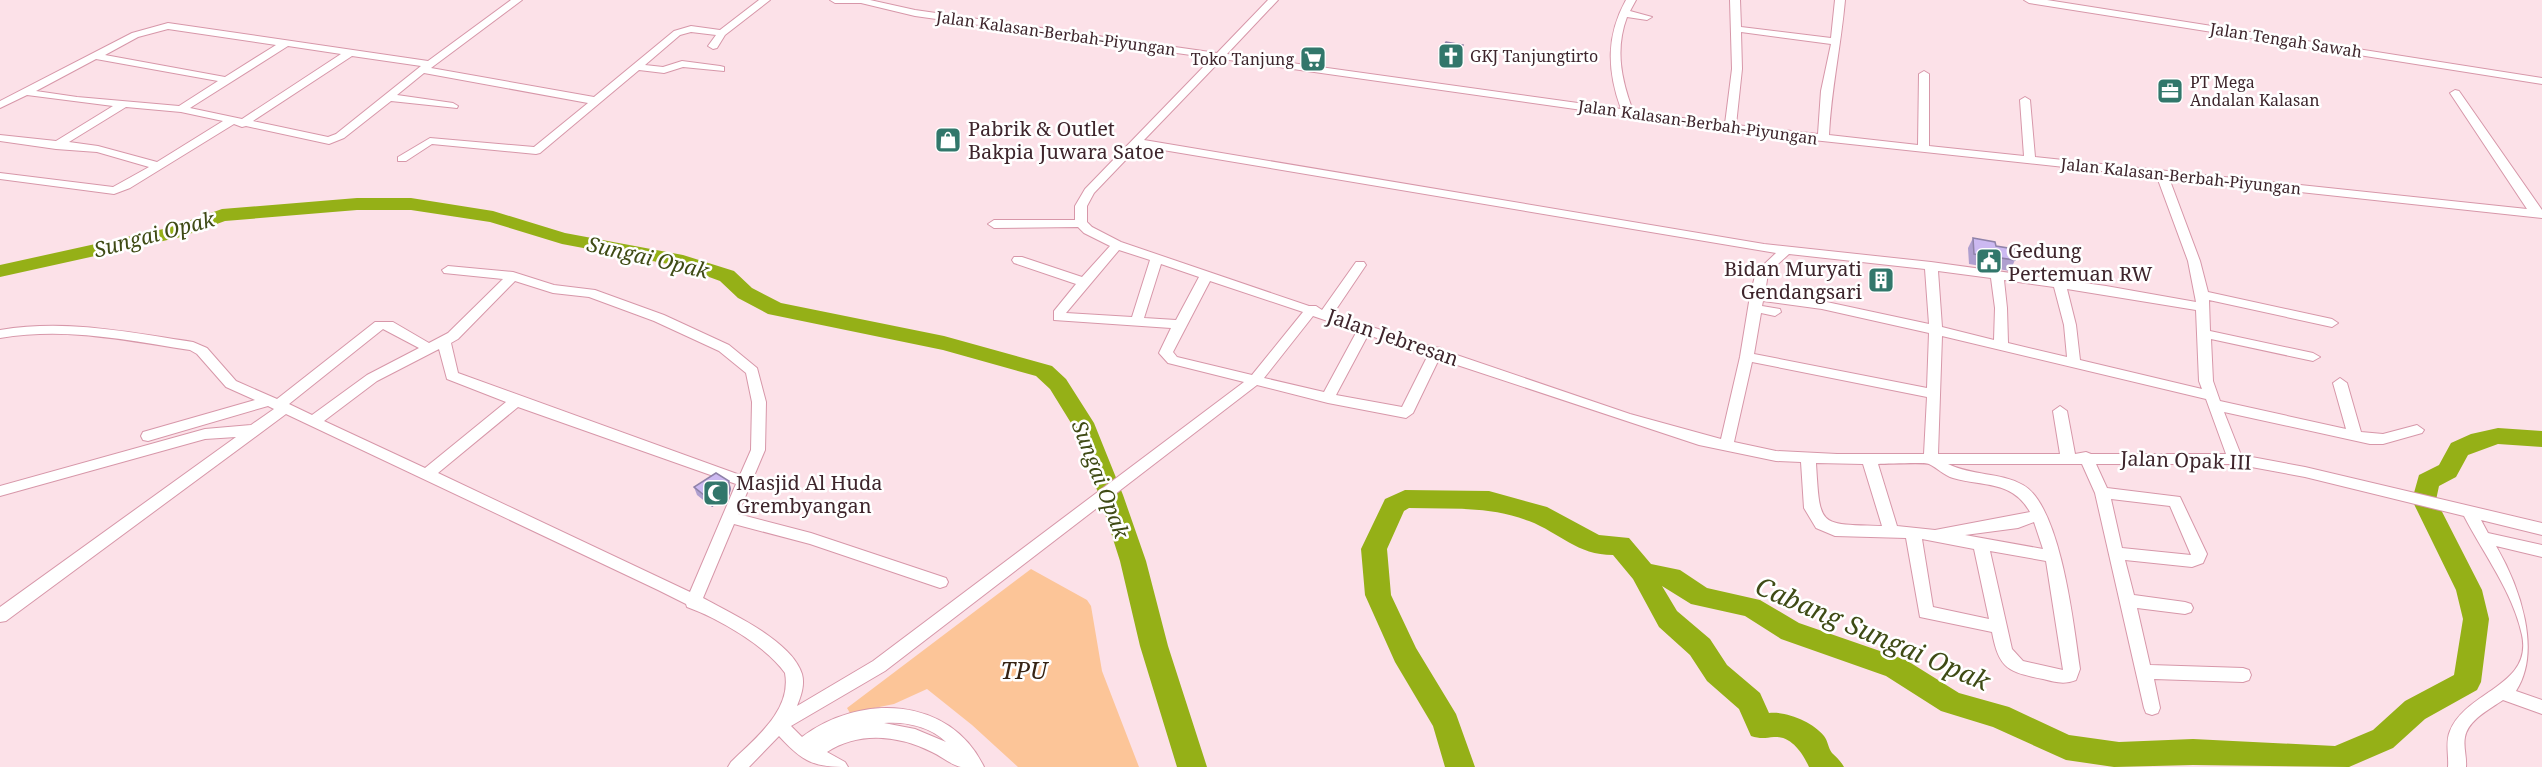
<svg xmlns="http://www.w3.org/2000/svg" width="2542" height="767" font-family="'Noto Serif',serif">
  <style>
    .green { fill: #fcc598 }
    .lines { fill: none; stroke-linecap: round; stroke-linejoin: round }
    .river { fill: #95b017; fill-rule: evenodd }
    .minor-casing { stroke: #d797a9; stroke-width: 2 }
    .minor { fill: #fff; fill-rule: evenodd }
    .wall { fill: #af9fcf }
    .shaded-wall { fill: #8f82a9 }
    .building { fill: #ccb9f1; stroke: #8f82a9; stroke-width: 1.5 }
    .labels { text-anchor: middle; dominant-baseline: central; stroke-width: 5; stroke-linejoin: round; paint-order: stroke }
    .far-street-label { font-size: 16px; fill: #3e252c; stroke: #fff }
    .far-poi-label { font-size: 16px; fill: #3e252c; stroke: #fff; text-anchor: start }
    .poi-label { font-size: 20px; fill: #3e252c; stroke: #fff; text-anchor: start }
    .street-label { font-size: 20px; fill: #3e252c; stroke: #fff }
    .water-label { font-size: 21px; font-style: italic; fill: #3f4b15; stroke: #fff }
    .near-park-label { font-size: 24px; font-style: italic; fill: #372414; stroke: #fff }
    .near-water-label { font-size: 26px; font-style: italic; fill: #3f4b15; stroke: #fff }
  </style>
  <rect width="100%" height="100%" fill="#fce1e8"/>
  <path class="green" d="M1031,569l56,31 4,6 11,65 37,96h-121l-46,-42 -45,-36 -33,15 -44,9 -3,-5z"/>
  <g class="lines">
    <g class="river">
      <path d="M357,198h54l82,13 72,22 118,22 51,16 18,17 29,15 163,33 108,30 14,13 28,44 29,72 23,66 22,85 39,121h-30l-37,-121 -20,-85 -21,-66 -28,-72 -21,-34 -14,-13 -93,-26 -175,-36 -30,-16 -18,-17 -41,-15 -117,-22 -72,-22 -79,-12h-54l-132,11 -44,16 -181,40v-12l168,-37 54,-19z"/>
      <path d="M2498,428l44,3v16l-44,-3 -30,11 -12,22 -17,9 -3,14 46,90 7,29 -8,63 -4,8 -52,29 -32,29 -44,19 -156,-2 -79,2 -48,-7 -73,-33 -52,-16 -55,-35 -105,-37 -36,-23 -54,-12 -29,-18 15,25 33,28 17,26 33,28 9,20c17,-2 44,9 55,23 4,5 4,12 8,17 5,5 8,7 12,14h-35c-6,-13 -17,-31 -35,-30 -9,1 -14,2 -23,-1l-12,-27 -32,-28 -17,-26 -31,-28 -26,-48 -20,-24c-36,0 -53,-22 -84,-34 -39,-15 -79,-12 -120,-13l-5,3 -17,38 4,46 25,53 40,66 19,53h-30l-12,-41 -38,-64 -30,-67 -4,-46 24,-50 20,-9 84,1 58,16 52,28 30,3 22,26 29,6 27,18 53,12 39,23 107,37 53,33 50,14 60,28 50,7 74,-3 142,7 38,-16 32,-29 49,-26 9,-56 -7,-29 -44,-90 7,-25 20,-10 12,-22 20,-9z"/>
    </g>
    <defs>
      <g id="minor">
        <path d="M511,0h11l-91,68 163,29 80,-66 17,-5 29,4 39,-30h11l-45,35 -8,13 -4,1 -5,-3 8,-11 -25,-3 -11,3 -35,30 18,2 19,-6 38,5 4,1v4l-41,-4 -19,6 -25,-3 -99,83 -4,1 -104,-10 -26,17h-8v-4l32,-19 104,9 54,-44 -164,-30 -27,22 56,8 5,3 -1,2 -66,-7 -47,37 -15,6 -83,-18 -4,1 -8,-3 -104,64 -16,6 -114,-15v-6l113,14 36,-20 -52,-15 -41,-3 -56,-8v-6l56,6 57,-35 -86,-11 -27,13v-7l132,-68 36,-10 260,38zM168,29l108,16 -51,32 -120,-22 33,-18zM288,46l53,8 -99,65 -52,-11zM352,56l69,10 -85,68 -8,3 -75,-16zM96,59l122,22 -39,25 -102,-9 -41,-6zM126,107l55,5 42,9 -66,41 -59,-16 -29,-4z"/>
        <path d="M830,0h40l45,10 302,43 51,-53h10l-51,54 394,55c-14,-39 -15,-73 5,-109h10l-6,11 22,6 -5,3 -20,-3c-12,32 -6,62 6,94l92,13 7,-55 -2,-69h10l1,27 90,11 4,-38h10c-4,46 -14,90 -16,135l89,10 1,-71 5,-3 5,3v72l95,10 -4,-56 5,-3 5,3 5,57 492,52 -77,-116 5,-3 4,1 83,119v8l-373,-40 31,83 8,31 124,27 6,4 -6,4 -123,-27 1,31 103,22 7,4 -7,4 -102,-22 2,42 7,20 126,28 -13,-46 7,-5 7,5 14,49 22,2 34,-9 7,5 -2,3 -39,11h-13l-146,-32 17,43 64,12 237,56v12l-61,-15 7,13 54,12v12l-46,-11c24,41 46,105 20,145l26,9v14l-39,-14c-13,9 -35,20 -38,37 -2,10 2,20 1,30h-18c1,-12 -3,-25 2,-36 16,-40 83,-45 72,-96 -9,-43 -39,-82 -58,-119l-159,-39 -70,-13h-139l11,24 73,9 27,57 -4,9 -11,4 -67,-7 9,35 51,7 6,2 2,4 -2,4 -6,2 -48,-6 13,57 93,3 6,2 2,5 -2,5 -6,2 -89,-3 6,29 -2,5 -6,2 -6,-2 -2,-5 -49,-215 -13,-29h-134c24,12 52,8 75,21 38,21 51,142 57,184l-4,11c-12,5 -21,2 -33,-1 -35,-7 -44,-10 -51,-47l-72,-15 -14,-79 -71,-2 -19,-8 -12,-20 -3,-46 -25,-1 -77,-16 -260,-86 -26,54 -7,5 -78,-15 -71,-18 -372,286 -94,55 11,11c58,-44 148,-41 182,30 -7,0 -16,0 -23,0 -10,-2 -20,-11 -29,-15 -34,-17 -73,-21 -105,0l18,10 3,5c-35,0 -45,-5 -69,-31l-30,31h-21l3,-5c24,-24 61,-51 54,-89 -19,-27 -67,-55 -98,-66l-1,-3 -28,-14 -372,-176 -280,207 -6,1v-15l236,-170 -31,2 -205,57v-10l205,-57 46,-4 23,-16 -6,-3 -120,35 -5,-1 -2,-4 2,-4 112,-32 -29,-13 -29,-33 -7,-4c-66,-10 -123,-23 -190,-12v-8c67,-11 126,2 193,12l14,6 29,33 41,18 98,-77h18l36,21 19,-10 55,-54 -59,-6 -2,-3 6,-4 65,6 41,13 41,5 69,25 65,30 28,23 9,34 -1,48 -27,64 73,19 135,45 2,4 -2,4 -6,2 -130,-44 -76,-20 -31,74c29,16 89,43 99,76 3,11 -1,22 -5,32l76,-45 371,-279 -76,-19 -9,-10 12,-25 -117,-8v-9l22,-27 -62,-21 -2,-3 2,-3h8l60,20 28,-31 -26,-13 -6,-6 -84,1 -6,-4 6,-4h81v-14l10,-17 127,-131 -297,-42 -54,-13h-26zM1741,32l90,12 -10,47 -3,43 -82,-9 6,-56zM1222,59l508,72 427,46 31,84 8,41 -90,-16 -175,-24 -167,-18 -620,-104zM1139,146l637,107 -20,19 -6,24 -10,61 -19,82 -91,-25 -188,-64 -1,-2 -8,-1 -61,-20 -1,-3h-8l-30,-10 33,-49 -2,-3h-8l-34,48 -6,-4h-7l-188,-64 -29,-15 -5,-5v-16l7,-13zM1119,250l31,10 -18,57 -66,-4zM1789,254l136,15 4,55 -107,-23 -57,-8 3,-20zM1161,264l38,13 -23,43 -32,-2zM1938,271l53,7 4,30 -1,32 -52,-13zM2004,280l50,7 10,38 3,32 -59,-14 -1,-35zM515,281l38,12 36,4 65,24 65,30 27,22 6,29 -1,48 -11,25 -282,-102 -7,-30 7,-4zM1210,281l93,31 -51,63 -75,-18 -4,-5zM2067,289l129,21 3,71 3,8 -122,-29 -4,-35zM1763,301l59,8 107,24 -2,55 -173,-34 7,-41 14,3 6,-4 -1,-3 -18,-3zM1313,316l44,15 -33,61 -60,-14zM383,329l36,19 -52,27 -55,40 -23,-11zM1368,335l60,20 -26,52 -66,-12zM1942,336l264,63 20,55h-135l-5,-2 -11,2 -8,-43 -7,-5 -7,5 7,43h-122zM439,349l8,30 59,23 -81,66 -101,-47 53,-40zM1752,362l175,35 -3,57h-87l-61,-3 -42,-9zM518,407l218,77 -46,108 -252,-119zM1816,463l47,1 19,62c-64,-2 -62,2 -66,-63zM1878,464c8,0 46,-2 51,0 9,4 14,11 24,14 31,9 59,2 77,34l-95,18 -38,-4zM2111,499l59,7 21,49 -69,-7zM2034,522l9,27 -78,-14 53,-7zM1922,539l52,10 15,70 -56,-12zM1990,551l56,10 17,109 -40,-9 -11,-12zM884,723c22,-2 47,4 62,19l-31,-13z"/>
        <path d="M2024,0h23l495,78v6l-513,-81z"/>
      </g>
    </defs>
    <use href="#minor" class="minor-casing"/>
    <use href="#minor" class="minor"/>
  </g>
  <g class="wall">
    <path d="M1463,45l-1,6 -6,12 -17,-3v-7z"/>
    <path d="M1973,238l23,8 19,14 -5,11 -41,-7 -1,-16z"/>
    <path d="M729,481l2,8 -2,7 -17,11 -15,-12 -3,-8z"/>
  </g>
  <g class="shaded-wall">
    <path d="M1463,45l-1,6 -6,12 1,-7z"/>
    <path d="M729,481l2,8 -2,7 -17,11 -3,-8z"/>
  </g>
  <g class="building">
    <path d="M1446,42l17,3 -6,11 -18,-3z"/>
    <path d="M1973,238l22,4 1,4 18,3 1,11 -41,-6z"/>
    <path d="M716,473l13,8 -3,7 -17,11 -15,-12z"/>
  </g>
  <defs>
    <symbol id="church-square" viewBox="-11 -11 22 22"><rect x="-9" y="-9" width="18" height="18" rx="4" fill="#32776b" stroke="#fff"/><path d="M-1.2-6h2.4v3.5h3.3v2.4h-3.3V6h-2.4V-.1h-3.3v-2.4h3.3Z" fill="#fff"/></symbol>
    <symbol id="supermarket-square" viewBox="-11 -11 22 22"><rect x="-9" y="-9" width="18" height="18" rx="4" fill="#32776b" stroke="#fff"/><path d="M-6-5.5h2.5l.6 2H6L4.5 2H-2.5L-4.4-4H-6ZM-1.5 3.2a1.3 1.3 0 1 0 .1 0ZM3 3.2a1.3 1.3 0 1 0 .1 0Z" fill="#fff"/></symbol>
    <symbol id="office-square" viewBox="-11 -11 22 22"><rect x="-9" y="-9" width="18" height="18" rx="4" fill="#32776b" stroke="#fff"/><path d="M-6-3h4V-5.5h4V-3h4V5H-6ZM-1-4.5V-3h2v-1.5ZM-6 0V1H6V0Z" fill="#fff"/></symbol>
    <symbol id="shop-square" viewBox="-11 -11 22 22"><rect x="-9" y="-9" width="18" height="18" rx="4" fill="#32776b" stroke="#fff"/><path d="M-5-2.5h2.3a2.7 3.5 0 0 1 5.4 0H5L5.5 6h-11ZM-1.5-2.5h3a1.5 2.3 0 0 0-3 0Z" fill="#fff"/></symbol>
    <symbol id="civic-square" viewBox="-11 -11 22 22"><rect x="-9" y="-9" width="18" height="18" rx="4" fill="#32776b" stroke="#fff"/><path d="M-.6-6.5H3V-4.5H.6V-3L4-1V1h2V6H-6V1h2V-1L-.6-3ZM-1.2 2.5V6h2.4V2.5Z" fill="#fff"/></symbol>
    <symbol id="building-square" viewBox="-11 -11 22 22"><rect x="-9" y="-9" width="18" height="18" rx="4" fill="#32776b" stroke="#fff"/><path d="M-4-6H4V6H1V3H-1V6H-4ZM-2.5-4.3h1.7v1.8h-1.7ZM.8-4.3h1.7v1.8H.8ZM-2.5-1h1.7V.8h-1.7ZM.8-1h1.7V.8H.8Z" fill="#fff"/></symbol>
    <symbol id="mosque-square" viewBox="-11 -11 22 22"><rect x="-9" y="-9" width="18" height="18" rx="4" fill="#32776b" stroke="#fff"/><path d="M3.5-4.9A6 6 0 1 0 3.5 4.9A5 5 0 1 1 3.5-4.9Z" fill="#fff"/></symbol>
  </defs>
  <g fill-rule="evenodd">
    <use href="#church-square" x="1436" y="41" width="30" height="30"/>
    <use href="#supermarket-square" x="1298" y="44" width="30" height="30"/>
    <use href="#office-square" x="2155" y="76" width="30" height="30"/>
    <use href="#shop-square" x="933" y="125" width="30" height="30"/>
    <use href="#civic-square" x="1974" y="246" width="30" height="30"/>
    <use href="#building-square" x="1866" y="265" width="30" height="30"/>
    <use href="#mosque-square" x="701" y="478" width="30" height="30"/>
  </g>
  <g class="labels">
    <g class="far-street-label">
      <text transform="translate(1056 33) rotate(8)">Jalan Kalasan-Berbah-Piyungan</text>
      <text transform="translate(2286 40) rotate(9)">Jalan Tengah Sawah</text>
      <text transform="translate(1698 122) rotate(8)">Jalan Kalasan-Berbah-Piyungan</text>
      <text transform="translate(2181 176) rotate(6)">Jalan Kalasan-Berbah-Piyungan</text>
    </g>
    <g class="far-poi-label">
      <text x="1470" y="56">GKJ Tanjungtirto</text>
      <text x="1294" y="59" text-anchor="end">Toko Tanjung</text>
      <text x="2190" y="82">PT Mega<tspan x="2190" dy="18">Andalan Kalasan</tspan></text>
    </g>
    <g class="poi-label">
      <text x="968" y="128">Pabrik &amp; Outlet<tspan x="968" dy="23">Bakpia Juwara Satoe</tspan></text>
      <text x="2008" y="250">Gedung<tspan x="2008" dy="23">Pertemuan RW</tspan></text>
      <text x="1862" y="268" text-anchor="end">Bidan Muryati<tspan x="1862" dy="23">Gendangsari</tspan></text>
      <text x="736" y="482">Masjid Al Huda<tspan x="736" dy="23">Grembyangan</tspan></text>
    </g>
    <g class="street-label">
      <text transform="translate(1393 337) rotate(19)">Jalan Jebresan</text>
      <text transform="translate(2186 460) rotate(2)">Jalan Opak III</text>
    </g>
    <g class="water-label">
      <text transform="translate(154 234) rotate(-15)">Sungai Opak</text>
      <text transform="translate(648 257) rotate(13)">Sungai Opak</text>
      <text transform="translate(1101 479) rotate(69)">Sungai Opak</text>
    </g>
    <g class="near-park-label">
      <text x="1024" y="669">TPU</text>
    </g>
    <g class="near-water-label">
      <text transform="translate(1873 633) rotate(23)">Cabang Sungai Opak</text>
    </g>
  </g>
</svg>
